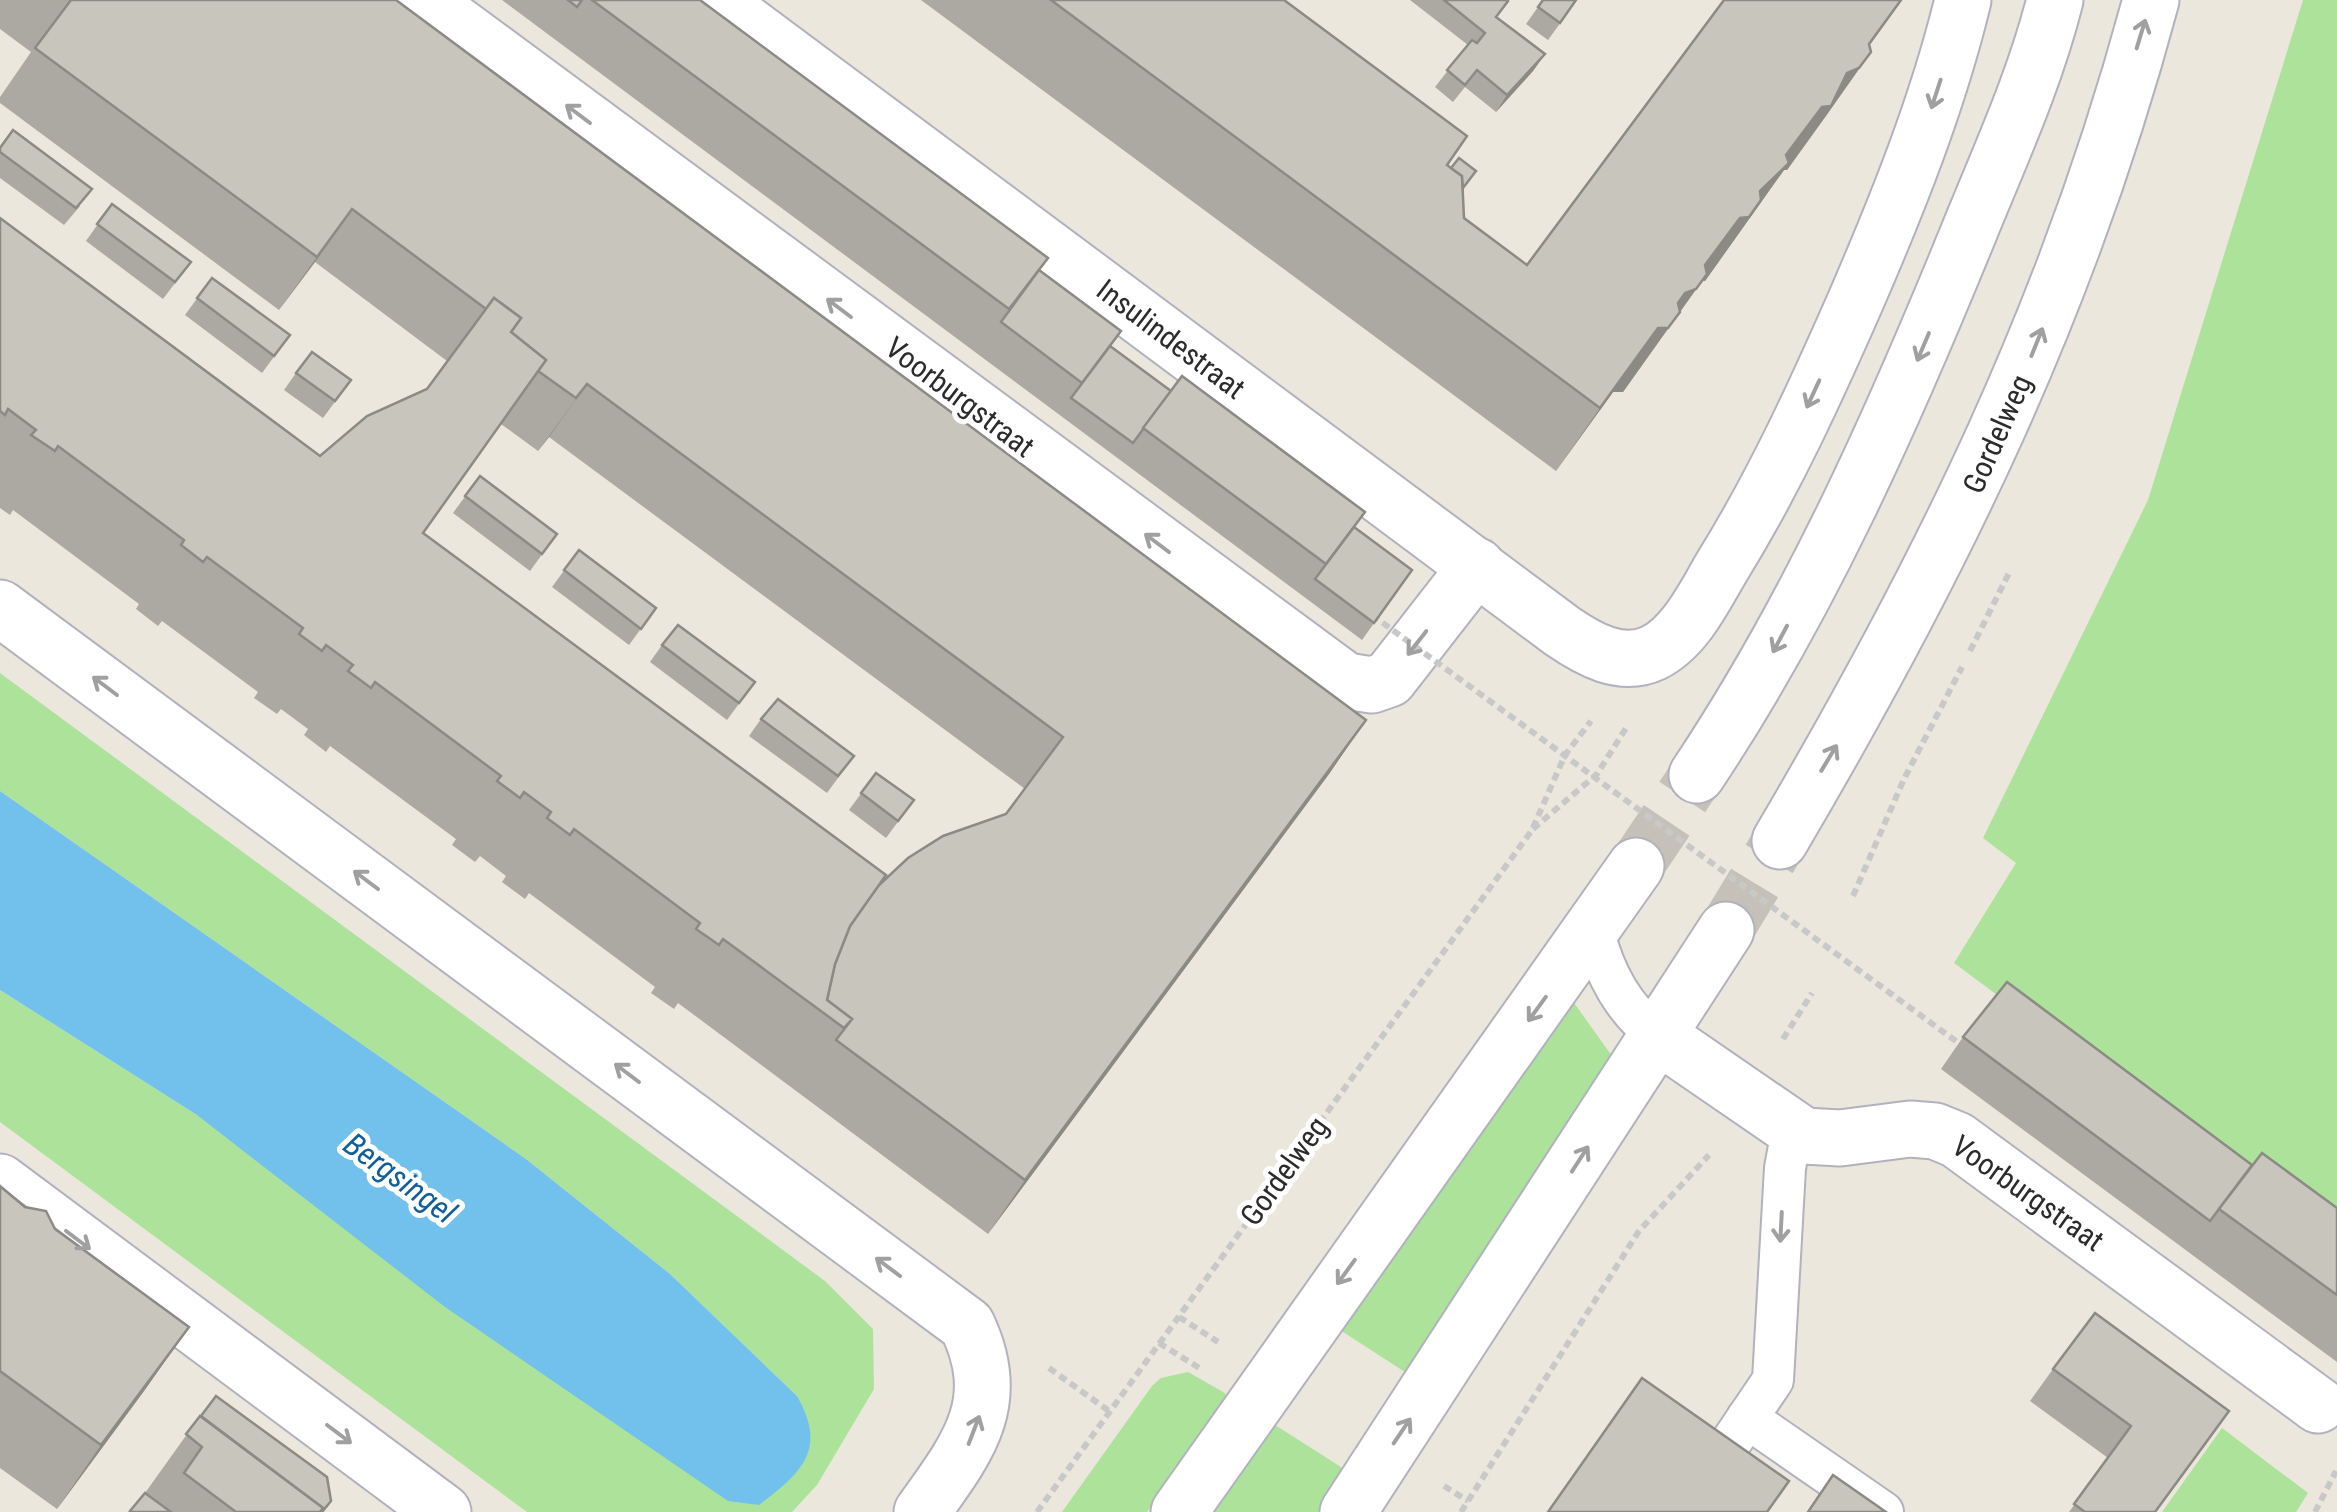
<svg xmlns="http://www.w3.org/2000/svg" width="2337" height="1512" font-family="'Roboto Condensed',sans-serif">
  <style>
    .green { fill: #ade29b }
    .water { fill: #72c1ed }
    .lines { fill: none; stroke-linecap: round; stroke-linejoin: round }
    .secondary-tunnel { stroke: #c5c1b9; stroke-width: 55; stroke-dasharray: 55 28; stroke-linecap: butt }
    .service-casing { stroke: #b1b2be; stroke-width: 44 }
    .minor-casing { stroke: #b1b2be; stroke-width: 59 }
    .secondary-casing { stroke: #b1b2be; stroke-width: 59 }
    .path { stroke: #c8c8c8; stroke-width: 6; stroke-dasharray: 8 5; stroke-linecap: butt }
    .service { stroke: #fff; stroke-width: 40 }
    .minor { stroke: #fff; stroke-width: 55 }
    .secondary { stroke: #fff; stroke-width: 55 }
    .path-bridge { stroke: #c8c8c8; stroke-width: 6; stroke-dasharray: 8 5; stroke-linecap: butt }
    .wall { fill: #aca9a2; fill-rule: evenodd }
    .shaded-wall { fill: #8c8a84 }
    .building { fill: #c8c5bc; stroke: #8c8a84; stroke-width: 2.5 }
    .oneway { stroke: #a0a0a0 }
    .labels { text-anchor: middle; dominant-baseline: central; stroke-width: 10; stroke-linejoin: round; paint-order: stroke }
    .street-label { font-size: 30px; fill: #2b2b2b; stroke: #fff }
    .water-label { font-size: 32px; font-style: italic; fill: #105e9a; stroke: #fff }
  </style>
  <rect width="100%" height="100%" fill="#ece7dd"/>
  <g class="green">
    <path d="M2303,0h34v1247l-383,-284 62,-100 -33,-25 165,-338z"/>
    <path d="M0,673l825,608 48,48 1,60 -57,96 -25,27h-265l-527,-390v-132l197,125 600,281 -127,-122 -144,-115 -526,-368z"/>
    <path d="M1572,1000l40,56 -204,318 -68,-44z"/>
    <path d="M1188,1372l37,21 2,7 -80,112h-85l90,-126 9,-8z"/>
    <path d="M1275,1425l66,42 3,7 -25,38h-109z"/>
    <path d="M2222,1428l86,65 -12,19h-134z"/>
  </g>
  <path class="water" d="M0,791l526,368 144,115 127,122c31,54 4,77 -38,109l-31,-4 -283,-194 -248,-192 -197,-125z"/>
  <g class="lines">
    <g class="secondary-tunnel">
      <path d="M1636,866l61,-91"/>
      <path d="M1726,930l54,-89"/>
    </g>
    <defs>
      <g id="service">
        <path d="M1593,929c11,44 30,81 67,108"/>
        <path d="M1747,1418l136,94"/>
        <path d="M1721,1457l52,-77 12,-212 7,-38"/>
      </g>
      <g id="minor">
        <path d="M424,0l922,681 26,4 17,-6 88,-113"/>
        <path d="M715,0l847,631c26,18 59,37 91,22 33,-16 52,-58 70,-88 52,-84 93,-174 133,-265 42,-97 82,-197 107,-300"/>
        <path d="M0,608l967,717c38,79 -1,125 -45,187"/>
        <path d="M1660,1037l144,99 36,2 70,-9 25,2 22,9 361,265"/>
        <path d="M0,1182l443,330"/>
      </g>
      <g id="secondary">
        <path d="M1697,775c114,-171 197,-359 274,-548 31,-76 64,-148 84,-227"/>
        <path d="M1780,841c162,-275 288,-531 371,-841"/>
        <path d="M1179,1512l457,-646"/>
        <path d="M1348,1512l378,-582"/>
      </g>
    </defs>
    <use href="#service" class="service-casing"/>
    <use href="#minor" class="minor-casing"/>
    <use href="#secondary" class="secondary-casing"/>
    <g class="path">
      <path d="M1970,651l39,-78"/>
      <path d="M1533,829l64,-55 31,-49"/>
      <path d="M1853,896l51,-117 58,-112"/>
      <path d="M1783,1039l29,-46"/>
      <path d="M1179,1317l39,25"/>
      <path d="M1159,1343l42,26"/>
      <path d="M1049,1368l60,43"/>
      <path d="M1444,1486l24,15"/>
      <path d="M1037,1512l495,-682 33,-75 26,-34"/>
      <path d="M1461,1512l178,-281 70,-76"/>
      <path d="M2315,1512l21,-41"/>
    </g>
    <use href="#service" class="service"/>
    <use href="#minor" class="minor"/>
    <use href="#secondary" class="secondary"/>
    <path class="path-bridge" d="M1372,615l592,432"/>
  </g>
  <g class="wall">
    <path d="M0,0h396l970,720 -37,54 -341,460 -310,-231 -4,6 -23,-16 4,-6 -126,-94 -4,6 -23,-17 4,-6 -26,-20 -5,6 -23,-17 4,-6 -126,-93 -4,6 -22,-17 4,-6 -27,-20 -4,5 -23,-16 4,-6 -96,-71 -4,5 -22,-17 3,-5 -126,-94 -3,5 -10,-7v-290l320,238 107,-67 20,-28 -132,-99 -36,48 -279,-207v-6l31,-45 -31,-23zM501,424l37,27 11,-14 476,352 -19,25 -128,72 -455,-352z"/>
    <path d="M502,0h198l339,270 71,76 302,224 -50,70z"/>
    <path d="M921,0h363l163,165 16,25 1,28 63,47 197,-265h178l-33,46 2,6 -84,118h-3l-79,111h-3l-79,111h-10l-57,79z"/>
    <path d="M1410,0h97l-11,17 49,37 -12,17 -37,41 -31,-25 -12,15 -18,-15 33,-42z"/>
    <path d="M1543,0h34l-29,40 -22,-16z"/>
    <path d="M0,148l80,58 -16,19 -64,-47z"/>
    <path d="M112,204l79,58 -28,37 -77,-58z"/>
    <path d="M212,278l78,57 -28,38 -77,-58z"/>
    <path d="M296,373l55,7 -28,38 -39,-28z"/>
    <path d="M480,476l77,58 -27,37 -77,-58z"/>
    <path d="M579,550l77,58 -27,37 -77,-58z"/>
    <path d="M662,645l93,37 -28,38 -77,-58z"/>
    <path d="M761,719l93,37 -27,37 -78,-57z"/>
    <path d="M876,773l38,27 -28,38 -37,-28z"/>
    <path d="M1963,1037l289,128 85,43v154l-396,-293z"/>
    <path d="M0,1186l189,141 -45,64 -87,118 -57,-41z"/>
    <path d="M2053,1369l154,74 -51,69h-87l39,-54 -78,-57z"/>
    <path d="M200,1416l123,96h-194l16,-19z"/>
  </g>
  <g class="shaded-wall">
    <path d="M1901,0l-51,71 21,-19 -45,64 -39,54h-3l-79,111h-3l-79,111h-10l-57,79 44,-63z"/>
    <path d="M1545,54l-12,17 -37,41 11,-17z"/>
    <path d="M352,209l-37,53 -36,48 38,-53z"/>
    <path d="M587,384l-38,53 -11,14z"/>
    <path d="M1366,720l-37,54 -341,460 37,-54z"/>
    <path d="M189,1327l-45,64 -87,118 44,-64z"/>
  </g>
  <g class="building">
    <path d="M71,0h325l970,720 -341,460 -189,-140 16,-21 -25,-19 8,-36 15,-38 28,-40 30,-28 35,-22 63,-22 57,-77 -476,-353 -11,14 -38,-27 8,-11 -35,-28 10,-14 -27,-20 -8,11 -134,-100 -35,48 -282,-209z"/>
    <path d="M568,0h14l-5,7z"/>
    <path d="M592,0h108l348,258 -39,51z"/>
    <path d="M1051,0h233l183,136 -20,29 15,11 2,42 63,47 197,-265h177l-32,44 2,8 -12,16 -12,5 -16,33 -9,1 -36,48 3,8 -29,28 1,9 -12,17 -9,1 -35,47 2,9 -11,15 -11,4 -7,10 2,9 -12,16h-10l-58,80z"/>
    <path d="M1444,0h63l1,1 -12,16 49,37 -38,41 -30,-25 -12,15 -18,-15 25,-30 5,3 8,-10z"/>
    <path d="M1543,0h33l-16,23 -22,-16z"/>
    <path d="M13,130l79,59 -16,19 -76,-56v-4z"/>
    <path d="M1459,158l17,13 -13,17 -1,-12 -11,-8z"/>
    <path d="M112,204l79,58 -16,20 -78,-58z"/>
    <path d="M0,218l320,238 47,-40 60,-27 67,-91 27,20 -10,14 35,28 -123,173 463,342 -36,51 -15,38 -8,36 25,19 -8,9 -121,-89 -4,6 -23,-16 4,-6 -126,-94 -4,6 -23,-17 4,-6 -27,-20 -4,6 -23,-17 4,-5 -126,-94 -4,6 -23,-17 5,-6 -27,-20 -4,6 -23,-17 4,-6 -23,-17 -73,-54 -4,5 -22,-17 3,-5 -126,-94 -3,5 -24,-16 5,-5 -28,-21 -3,6 -5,-4z"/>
    <path d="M1039,270l82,61 -39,52 -81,-61z"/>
    <path d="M212,278l78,57 -16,21 -77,-58z"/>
    <path d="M1110,346l61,45 -38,52 -62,-45z"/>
    <path d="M312,352l39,28 -16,21 -39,-28z"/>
    <path d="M1182,376l183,136 -39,52 -183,-136z"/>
    <path d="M480,476l77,58 -15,20 -77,-58z"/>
    <path d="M1354,527l58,43 -38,53 -59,-44z"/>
    <path d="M579,550l77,58 -15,21 -77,-59z"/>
    <path d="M678,625l77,57 -16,21 -77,-58z"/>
    <path d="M778,699l76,57 -16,20 -77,-57z"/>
    <path d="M876,773l38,27 -16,21 -37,-28z"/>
    <path d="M2007,982l245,183 -42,56 -247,-184z"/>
    <path d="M2262,1153l75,55v87l-118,-86z"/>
    <path d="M0,1186l25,21 21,4 9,18 134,98 -88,118 -101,-74z"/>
    <path d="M2095,1313l134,98 -74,101h-70l-11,-8 57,-78 -78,-57z"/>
    <path d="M1642,1378l147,103 -22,31h-219z"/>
    <path d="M216,1396l111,81 4,24 -9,11h-2l3,-4 -122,-92z"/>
    <path d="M200,1416l123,92 -3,4h-84l-52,-39 18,-26 -16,-13z"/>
    <path d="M1833,1475l53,37h-78z"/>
    <path d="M145,1493l26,19h-39l-2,-1z"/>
  </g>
  <defs><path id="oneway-shaft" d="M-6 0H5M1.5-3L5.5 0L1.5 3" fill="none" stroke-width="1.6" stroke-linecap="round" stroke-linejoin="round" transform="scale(2.5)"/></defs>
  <g class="oneway">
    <use href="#oneway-shaft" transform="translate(2141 34) rotate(-73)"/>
    <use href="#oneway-shaft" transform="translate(1936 94) rotate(108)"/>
    <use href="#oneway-shaft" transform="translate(578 114) rotate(-143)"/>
    <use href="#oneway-shaft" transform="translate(839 308) rotate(-143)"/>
    <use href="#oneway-shaft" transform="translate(2037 342) rotate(-68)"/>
    <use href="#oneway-shaft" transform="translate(1923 347) rotate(113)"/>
    <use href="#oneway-shaft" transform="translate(1813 394) rotate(115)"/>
    <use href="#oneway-shaft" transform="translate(1157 543) rotate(-143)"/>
    <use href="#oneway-shaft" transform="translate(1780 639) rotate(118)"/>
    <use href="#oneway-shaft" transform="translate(1417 643) rotate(128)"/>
    <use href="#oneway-shaft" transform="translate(105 686) rotate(-143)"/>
    <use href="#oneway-shaft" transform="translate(1829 758) rotate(-59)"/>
    <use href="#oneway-shaft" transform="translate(366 880) rotate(-143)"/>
    <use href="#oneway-shaft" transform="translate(1537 1009) rotate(126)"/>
    <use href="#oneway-shaft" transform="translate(627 1073) rotate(-143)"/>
    <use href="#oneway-shaft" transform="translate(1580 1159) rotate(-57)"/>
    <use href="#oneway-shaft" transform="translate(1781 1227) rotate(93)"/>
    <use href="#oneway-shaft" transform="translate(78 1240) rotate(37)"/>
    <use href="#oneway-shaft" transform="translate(888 1267) rotate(-143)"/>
    <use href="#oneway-shaft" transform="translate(1346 1272) rotate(126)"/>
    <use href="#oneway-shaft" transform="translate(974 1430) rotate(-69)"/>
    <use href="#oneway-shaft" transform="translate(1402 1431) rotate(-56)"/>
    <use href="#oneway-shaft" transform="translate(339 1434) rotate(37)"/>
  </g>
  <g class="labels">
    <g class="street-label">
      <text transform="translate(1171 339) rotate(37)">Insulindestraat</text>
      <text transform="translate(960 397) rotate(37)">Voorburgstraat</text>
      <text transform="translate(1997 434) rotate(-66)">Gordelweg</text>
      <text transform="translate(1284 1171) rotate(-54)">Gordelweg</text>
      <text transform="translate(2028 1193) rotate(35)">Voorburgstraat</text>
    </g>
    <g class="water-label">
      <text transform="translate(400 1178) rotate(36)">Bergsingel</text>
    </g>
  </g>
</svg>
